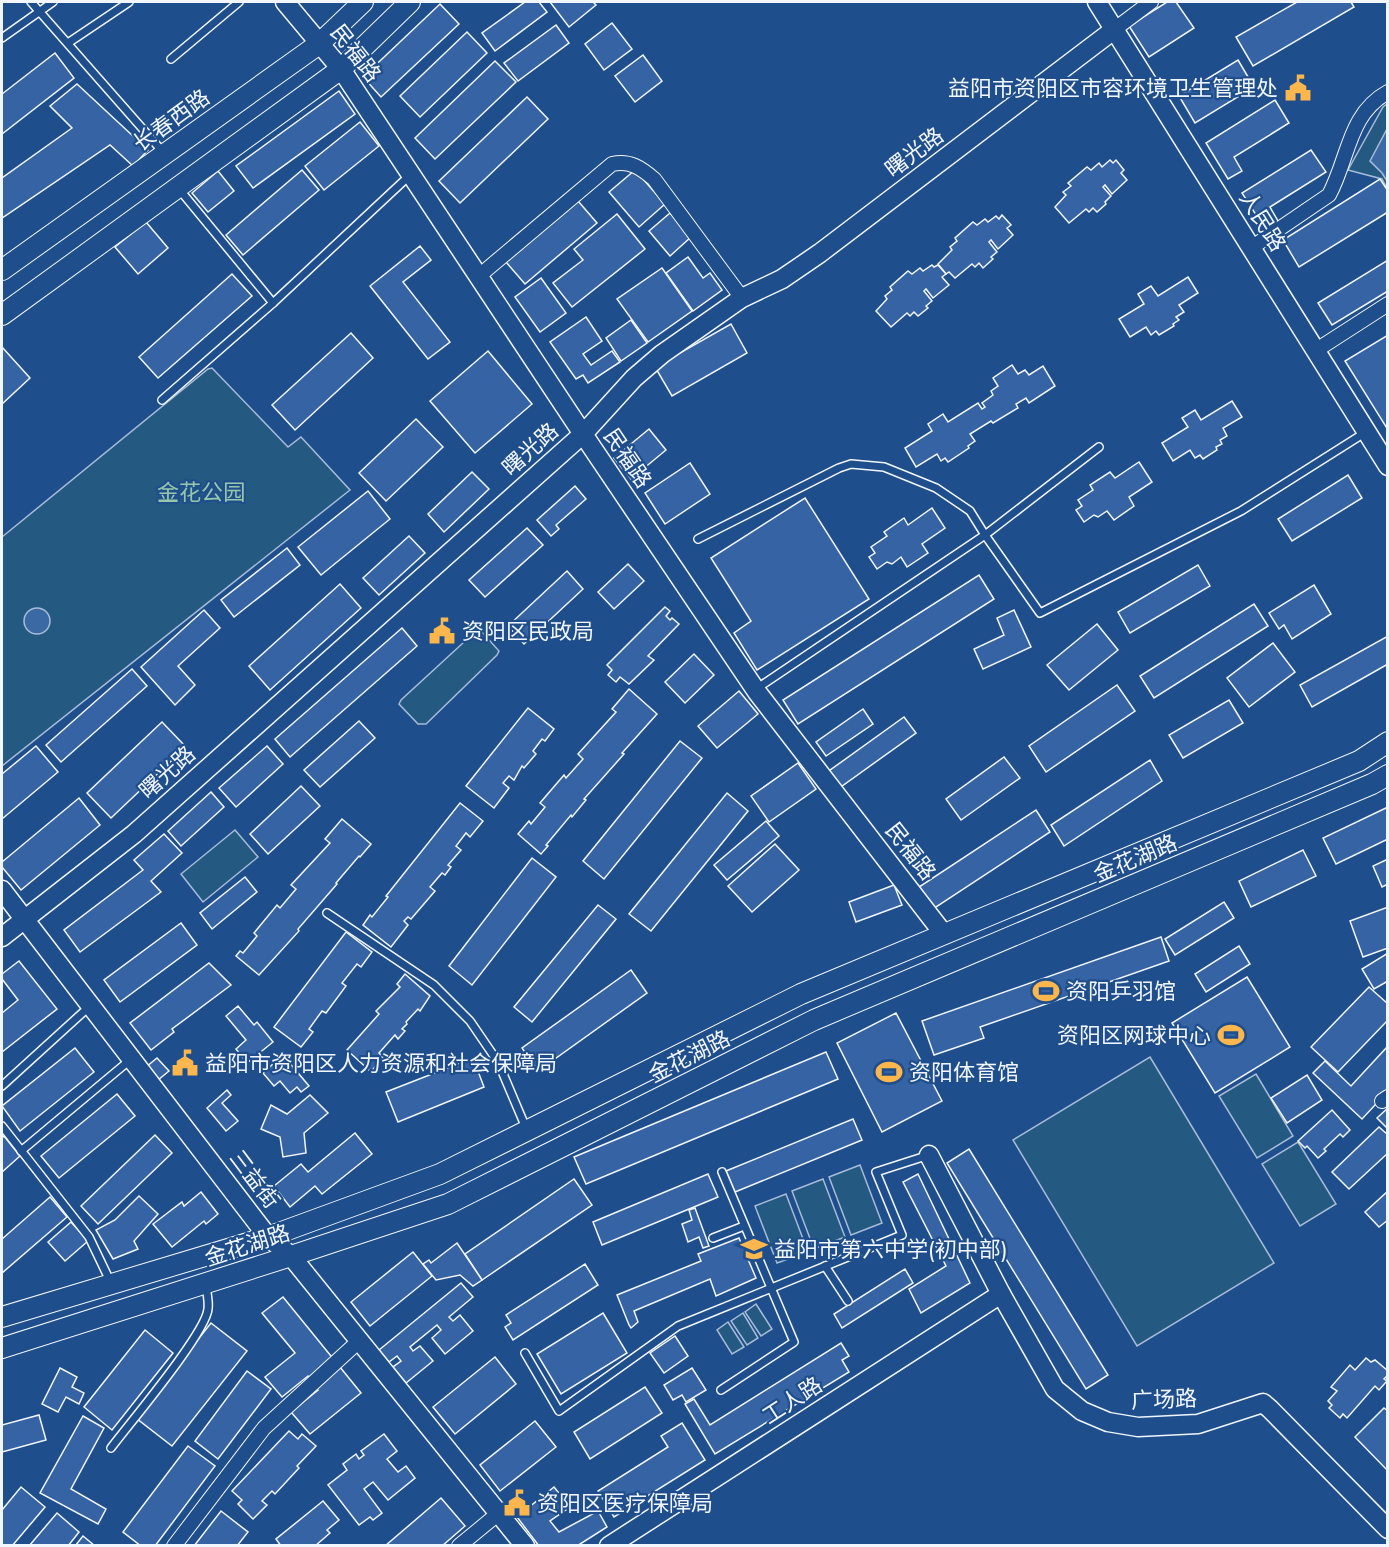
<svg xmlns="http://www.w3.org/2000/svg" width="1389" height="1547" viewBox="0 0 1389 1547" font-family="Jost,'Noto Sans SC',sans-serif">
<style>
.green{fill:#245a82;stroke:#a8bbd7;stroke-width:1.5}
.water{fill:#3b69a3;stroke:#a8bbd7;stroke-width:1.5}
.building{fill:#3563a3;stroke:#f2f6ff;stroke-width:1.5}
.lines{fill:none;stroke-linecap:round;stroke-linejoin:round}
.service-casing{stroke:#f2f6ff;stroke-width:10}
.minor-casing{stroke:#f2f6ff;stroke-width:16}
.tertiary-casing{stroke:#f2f6ff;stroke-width:21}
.secondary-casing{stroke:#f2f6ff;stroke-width:22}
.service{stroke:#1f4e8c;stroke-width:7}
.minor{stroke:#1f4e8c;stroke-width:14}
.tertiary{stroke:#1f4e8c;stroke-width:18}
.secondary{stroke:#1f4e8c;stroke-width:20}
.labels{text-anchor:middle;stroke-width:4.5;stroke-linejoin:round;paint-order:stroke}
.street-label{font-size:22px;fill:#f2f6ff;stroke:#1f4e8c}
.poi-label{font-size:22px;fill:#f2f6ff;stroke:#1f4e8c;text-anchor:start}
.park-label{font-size:22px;fill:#97c8a6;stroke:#1f4e8c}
</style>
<rect width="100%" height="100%" fill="#1f4e8c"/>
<g class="green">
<polygon points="1387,104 1387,188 1382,179 1348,170 1383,107"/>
<polygon points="212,368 288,447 301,437 350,490 2,766 2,537 208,369"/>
<polygon points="476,631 482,632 499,651 497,655 426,724 418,724 399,704 401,700"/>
<polygon points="235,830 258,857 203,902 181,874"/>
<polygon points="1150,1057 1274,1263 1137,1346 1013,1140"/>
<polygon points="1256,1074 1293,1136 1257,1158 1219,1096"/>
<polygon points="1298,1142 1336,1204 1300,1226 1262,1164"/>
<polygon points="860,1165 882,1223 851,1235 829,1177"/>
<polygon points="823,1179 845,1237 814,1249 792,1191"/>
<polygon points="786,1194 808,1252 777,1263 755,1206"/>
<polygon points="756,1304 772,1329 761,1336 745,1312"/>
<polygon points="743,1313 758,1338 747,1345 731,1321"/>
<polygon points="728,1322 744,1347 732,1354 717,1330"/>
</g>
<g class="water">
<polygon points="1387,129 1388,181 1387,181 1382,173 1370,161"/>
<circle cx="37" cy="621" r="13"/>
</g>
<g class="building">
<polygon points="525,2 539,2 547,12 495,51 482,33"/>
<polygon points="550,2 593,2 596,5 569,27"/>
<polygon points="1167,2 1176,2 1194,28 1149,57 1129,26"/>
<polygon points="1297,2 1351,2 1354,7 1253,66 1236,37"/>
<polygon points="440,4 459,24 381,97 363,77"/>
<polygon points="612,23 632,49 604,70 585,44"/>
<polygon points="556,25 569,43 518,81 504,63"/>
<polygon points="467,32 487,53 420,117 400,96"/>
<polygon points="55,53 74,78 2,134 2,94"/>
<polygon points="643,55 662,81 635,102 615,76"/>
<polygon points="1238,60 1254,87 1195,123 1179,96"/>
<polygon points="495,61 516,82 435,159 415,138"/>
<polygon points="77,84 148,150 133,166 110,145 2,218 2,178 72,128 50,106"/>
<polygon points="339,91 355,114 253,188 236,166"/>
<polygon points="527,97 548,119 460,203 439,181"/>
<polygon points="1275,100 1289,123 1234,157 1242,171 1228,179 1206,143"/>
<polygon points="360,122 379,146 324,190 305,166"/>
<polygon points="1311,150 1326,172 1270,207 1278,221 1265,229 1242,193"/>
<polygon points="1110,160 1113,163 1116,160 1124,170 1121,173 1127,180 1112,194 1105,185 1103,187 1111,196 1105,202 1106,204 1097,212 1093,208 1089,212 1086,209 1069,223 1055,207 1066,195 1063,192 1071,186 1068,183 1087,167 1091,170 1099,163 1102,167"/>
<polygon points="302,170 319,190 243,255 226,235"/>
<polygon points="635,170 665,204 639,227 609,192"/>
<polygon points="218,171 234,191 208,212 192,193"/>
<polygon points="1380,179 1388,191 1388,212 1299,267 1283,240"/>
<polygon points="578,201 597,223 525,284 506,262"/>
<polygon points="670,213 691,237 670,256 649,231"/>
<polygon points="617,214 645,249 572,307 553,283 583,260 574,249"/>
<polygon points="1002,215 1011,225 1007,228 1013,235 998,249 991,240 989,242 997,252 991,257 993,259 983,268 979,263 975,267 972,264 955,278 949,272 946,274 938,264 952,250 950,247 957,241 955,238 973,222 977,225 985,219 988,222 996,216 999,219"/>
<polygon points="146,222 168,248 138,274 115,247"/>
<polygon points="420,246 431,260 403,282 450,342 428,359 370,286"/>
<polygon points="688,257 703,278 710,273 722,290 693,311 666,273"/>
<polygon points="1388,260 1388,291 1332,325 1318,303"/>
<polygon points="932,265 934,267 938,265 946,274 942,277 949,285 933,298 926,289 924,291 932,301 926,306 928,308 918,316 914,312 910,316 907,313 891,327 876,311 887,299 885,296 892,290 890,287 908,271 912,274 920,268 923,271"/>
<polygon points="662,268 692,311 648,342 617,299"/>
<polygon points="232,274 252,296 158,378 139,357"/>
<polygon points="1188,277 1198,293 1179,305 1184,312 1176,317 1179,320 1173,324 1174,326 1159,335 1156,331 1151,335 1146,327 1130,337 1119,319 1144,304 1138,294 1151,286 1158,296"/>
<polygon points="541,278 566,313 540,332 515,297"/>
<polygon points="586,317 602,341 583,354 591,365 612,351 620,362 588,383 583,375 576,379 550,342"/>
<polygon points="631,320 647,343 621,361 606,338"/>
<polygon points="731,324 747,353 672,396 655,367"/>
<polygon points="351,333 373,358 295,430 272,405"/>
<polygon points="1388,335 1388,430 1345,361"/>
<polygon points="2,347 30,378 2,404"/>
<polygon points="488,351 532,404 475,453 430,401"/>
<polygon points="1012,365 1018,374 1025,370 1029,375 1043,366 1055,386 1029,403 1026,398 1016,404 1018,408 993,423 991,421 970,434 975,441 968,446 969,448 948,462 945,458 941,461 937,454 916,467 905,448 932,431 928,424 943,414 948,422 978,403 982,409 985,407 982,403 993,395 991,391 998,386 993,378"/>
<polygon points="1232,401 1242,417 1223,428 1227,436 1220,440 1222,444 1216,447 1217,450 1203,459 1200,455 1195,458 1190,450 1173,461 1162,443 1188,427 1182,418 1195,410 1201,420"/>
<polygon points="416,419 443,447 386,501 359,473"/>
<polygon points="649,429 666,450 631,479 614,458"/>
<polygon points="1139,462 1152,482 1129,497 1134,506 1114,520 1107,511 1098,517 1094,515 1084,522 1076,510 1082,506 1078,500 1093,490 1090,485 1110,472 1115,478"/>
<polygon points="690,463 710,494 665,524 645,493"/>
<polygon points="472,472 489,489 444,532 428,514"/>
<polygon points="1348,475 1362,498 1292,541 1278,519"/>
<polygon points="575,486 586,499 556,525 559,529 551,536 537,520"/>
<polygon points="368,491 390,519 321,575 298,547"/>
<polygon points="805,498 869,599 757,670 734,633 751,621 711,558"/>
<polygon points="932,508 945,528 922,544 928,553 907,567 901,557 892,564 887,562 877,569 869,557 875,553 871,547 887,536 884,532 904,518 908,525"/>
<polygon points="527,528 543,545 485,597 469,580"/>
<polygon points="409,536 425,553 379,595 363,578"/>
<polygon points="287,548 300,565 234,617 221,600"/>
<polygon points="628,564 644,581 614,609 598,592"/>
<polygon points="1198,565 1210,586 1130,633 1118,612"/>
<polygon points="567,571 583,589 524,644 508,626"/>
<polygon points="979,575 994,599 798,724 783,700"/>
<polygon points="340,584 361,608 270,690 249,666"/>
<polygon points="1314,585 1331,614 1292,639 1284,625 1279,629 1269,613"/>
<polygon points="1254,604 1268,626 1154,698 1140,676"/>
<polygon points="665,607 670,611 666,616 670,620 672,618 679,624 648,656 654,660 629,684 620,677 616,682 608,675 612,670 607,665"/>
<polygon points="204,610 220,628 178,666 195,685 175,705 141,667"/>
<polygon points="1014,610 1031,647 983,669 974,649 1004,635 997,618"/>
<polygon points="1097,624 1118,650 1069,690 1047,665"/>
<polygon points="402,628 417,646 290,757 275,739"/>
<polygon points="1388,636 1388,664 1312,707 1300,685"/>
<polygon points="1273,643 1295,672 1249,707 1227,678"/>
<polygon points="694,654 714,675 685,703 665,682"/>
<polygon points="132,669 147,686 61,762 46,745"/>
<polygon points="1117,685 1135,711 1046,772 1029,746"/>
<polygon points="629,689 657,714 622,753 624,754 584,799 586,800 572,817 571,815 546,845 548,846 541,854 518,834 529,821 531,824 545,807 540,803 564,775 566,778 583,759 578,754 616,712 612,709"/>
<polygon points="739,691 758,714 717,748 698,726"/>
<polygon points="1229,700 1243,723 1183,758 1169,735"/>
<polygon points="528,708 554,729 545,741 542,739 533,751 536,754 524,768 522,766 514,780 509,776 503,783 509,788 494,808 466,786"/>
<polygon points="863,709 873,724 826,756 816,742"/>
<polygon points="904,717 916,733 838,789 826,773"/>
<polygon points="359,721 375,738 320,787 304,770"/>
<polygon points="162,722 186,747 111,818 87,793"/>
<polygon points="680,741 702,758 604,879 583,861"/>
<polygon points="36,746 58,772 2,819 2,774"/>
<polygon points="267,746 283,764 236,807 219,788"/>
<polygon points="1004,757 1020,778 961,820 946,799"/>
<polygon points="1150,760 1162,781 1064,846 1051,825"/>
<polygon points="798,763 816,789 769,822 751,796"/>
<polygon points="301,786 320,806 268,854 250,834"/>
<polygon points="211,792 224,807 181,846 168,831"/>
<polygon points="727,793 748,811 651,931 629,914"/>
<polygon points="79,798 100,825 21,890 2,867 2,862"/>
<polygon points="460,803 483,821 470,837 466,833 456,846 461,850 448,865 451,867 445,875 442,873 430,887 435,891 411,919 408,917 404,921 408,925 391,947 363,925 370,915 372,917 388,897 386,896"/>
<polygon points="1388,807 1388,839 1336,864 1323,838"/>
<polygon points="1036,810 1050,832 930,911 916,889"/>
<polygon points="342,819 371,844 360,857 359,856 336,883 337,884 298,929 299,931 259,975 236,956 240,951 243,953 257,936 254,933 277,905 280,908 296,889 291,885 330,843 325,839"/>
<polygon points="766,821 779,836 727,880 714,865"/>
<polygon points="164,834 182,853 151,881 161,892 80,952 64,930 143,870 134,860"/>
<polygon points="775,844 799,870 752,912 728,886"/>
<polygon points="1303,850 1316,876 1251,907 1239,881"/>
<polygon points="532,858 556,877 472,985 449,966"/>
<polygon points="1388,859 1388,884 1382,887 1373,866"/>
<polygon points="245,877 257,892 212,929 200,913"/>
<polygon points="894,885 902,905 856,922 849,902"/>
<polygon points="1224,902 1234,918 1175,955 1165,939"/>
<polygon points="598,905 616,919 532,1022 514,1007"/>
<polygon points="1388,907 1388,948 1363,957 1350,921"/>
<polygon points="181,923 197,945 120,1002 104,980"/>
<polygon points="346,932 372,952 361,967 357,964 342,983 346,986 326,1013 322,1011 309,1029 313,1032 301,1047 274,1027"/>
<polygon points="1161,937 1169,961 980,1027 984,1038 934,1055 922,1021"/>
<polygon points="1239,946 1250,964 1206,992 1195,974"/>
<polygon points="1388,953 1388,981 1374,989 1362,969"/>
<polygon points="19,961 57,1009 2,1052 2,1013 18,1000 2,979 2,974"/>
<polygon points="209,963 231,985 172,1029 174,1032 151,1050 130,1023"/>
<polygon points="631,970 647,993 538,1071 522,1048"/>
<polygon points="405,974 430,996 420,1011 418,1009 406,1022 407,1024 402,1029 405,1031 398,1039 395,1035 379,1053 383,1057 371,1072 347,1050 379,1014 376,1011 400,987 397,984"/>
<polygon points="1247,977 1290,1047 1215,1093 1172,1023"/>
<polygon points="1369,987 1388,1004 1388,1020 1338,1072 1311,1047"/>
<polygon points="238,1006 254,1025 257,1022 273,1042 247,1063 236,1049 246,1040 226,1016"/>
<polygon points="896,1013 942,1101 882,1132 837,1043"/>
<polygon points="1388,1046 1388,1091 1362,1119 1313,1073 1325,1061 1351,1086"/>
<polygon points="75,1048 94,1072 20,1131 2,1106"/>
<polygon points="826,1052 838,1079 586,1184 574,1157"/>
<polygon points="283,1055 309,1086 301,1092 297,1087 290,1093 280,1081 274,1086 263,1073"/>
<polygon points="157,1058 169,1071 158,1080 146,1067"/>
<polygon points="473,1058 484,1087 398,1122 386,1092"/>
<polygon points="1307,1075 1322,1100 1287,1123 1271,1098"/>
<polygon points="227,1090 231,1095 222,1103 238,1121 226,1131 207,1108"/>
<polygon points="117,1094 135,1116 59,1178 41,1156"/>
<polygon points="310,1095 328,1113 304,1133 306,1153 283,1157 280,1137 261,1129 271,1105 287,1114"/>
<polygon points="1388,1108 1388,1129 1377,1118"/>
<polygon points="1332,1110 1350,1130 1343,1137 1340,1134 1324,1149 1326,1151 1318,1158 1307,1146 1305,1148 1298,1141"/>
<polygon points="853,1119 862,1140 735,1192 726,1171"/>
<polygon points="1379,1127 1388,1135 1388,1153 1349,1189 1332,1172"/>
<polygon points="355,1133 372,1154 322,1194 315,1186 290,1207 274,1186 301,1164 308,1172"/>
<polygon points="155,1135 172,1153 98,1224 81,1206"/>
<polygon points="4,1136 20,1156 2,1172 2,1138"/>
<polygon points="969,1149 1108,1375 1086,1389 947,1163"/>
<polygon points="708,1174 718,1197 602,1245 593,1222"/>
<polygon points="918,1174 970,1283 921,1313 909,1289 946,1266 903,1182"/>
<polygon points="574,1179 592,1205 482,1280 465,1254"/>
<polygon points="1388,1191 1388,1220 1379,1227 1365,1212"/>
<polygon points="201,1192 218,1214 206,1224 204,1221 172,1247 153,1224 182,1202 184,1206"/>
<polygon points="139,1196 158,1214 134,1241 138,1249 113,1259 96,1230 115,1220"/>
<polygon points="50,1197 67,1217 2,1273 2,1239"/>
<polygon points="695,1208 709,1246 703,1248 699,1237 688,1242 682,1224 692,1220 689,1210"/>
<polygon points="71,1222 88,1241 65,1261 48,1242"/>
<polygon points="739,1238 756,1278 716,1296 710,1279 634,1311 638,1322 631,1328 629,1325 617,1295 701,1261 698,1254"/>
<polygon points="457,1243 482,1280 473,1286 460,1275 436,1280 423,1264 429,1260 431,1263"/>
<polygon points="413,1252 432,1276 370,1326 351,1302"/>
<polygon points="585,1264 598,1285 513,1340 505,1327 511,1323 506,1315"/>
<polygon points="905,1269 913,1283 842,1328 834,1314"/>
<polygon points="461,1283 473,1297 449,1317 453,1321 460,1315 473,1331 445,1354 432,1338 441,1330 437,1325 410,1347 413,1351 420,1346 433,1361 406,1383 393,1367 401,1361 397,1356 389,1362 379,1350"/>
<polygon points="283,1297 361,1393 310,1434 291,1412 318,1390 308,1376 282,1397 265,1377 295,1353 262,1313"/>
<polygon points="603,1313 627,1353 561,1394 537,1354"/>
<polygon points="211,1323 247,1351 172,1446 136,1418"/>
<polygon points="145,1330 173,1353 112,1430 84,1407"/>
<polygon points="675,1336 688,1356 664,1373 650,1353"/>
<polygon points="841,1343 849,1356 842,1360 849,1372 715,1454 685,1404 694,1399 710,1425"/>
<polygon points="495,1357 516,1384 455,1434 433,1407"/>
<polygon points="1366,1358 1371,1362 1375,1360 1388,1371 1388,1375 1384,1379 1387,1381 1379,1390 1375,1386 1347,1418 1343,1414 1340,1418 1329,1408 1332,1405 1328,1401 1337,1391 1331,1387 1350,1365 1355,1370"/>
<polygon points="60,1368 77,1377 72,1387 84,1393 79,1404 66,1397 58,1412 42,1404"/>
<polygon points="692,1368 706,1390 686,1402 682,1395 673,1400 664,1385"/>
<polygon points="247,1371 271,1389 218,1459 195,1441"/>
<polygon points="645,1387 662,1413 590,1459 574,1432"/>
<polygon points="1384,1408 1388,1411 1388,1471 1355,1437"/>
<polygon points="39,1415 46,1440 2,1452 2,1425"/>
<polygon points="83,1416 104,1428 71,1489 106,1509 98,1524 40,1493"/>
<polygon points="535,1421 556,1447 500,1491 480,1465"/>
<polygon points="682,1423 705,1460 614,1517 598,1491 668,1447 661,1436"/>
<polygon points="289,1431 298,1439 302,1434 316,1446 297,1466 299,1468 275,1494 272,1491 262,1501 267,1505 253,1519 238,1504 242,1500 232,1491"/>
<polygon points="384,1434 397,1451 387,1459 398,1472 406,1466 415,1478 388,1500 373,1482 364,1489 382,1513 373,1520 370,1517 359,1525 328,1485 347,1470 343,1464 356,1454 359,1459 364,1455 361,1451"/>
<polygon points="188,1446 215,1466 155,1546 141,1546 123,1532"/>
<polygon points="21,1487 45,1507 12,1546 2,1546 2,1510"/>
<polygon points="554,1487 570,1507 550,1521 559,1532 598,1511 607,1527 577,1546 539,1546 517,1517"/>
<polygon points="441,1498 465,1526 442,1546 385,1546"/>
<polygon points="323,1501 339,1520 327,1530 330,1533 315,1546 281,1546 276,1539"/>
<polygon points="221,1511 248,1532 237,1546 194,1546"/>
<polygon points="57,1513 79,1532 68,1546 29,1546"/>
<polygon points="83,1536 95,1546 75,1546"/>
</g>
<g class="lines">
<g class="service-casing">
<g id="service">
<polyline points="31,2 163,152"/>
<polyline points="2,38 53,2"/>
<polyline points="68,43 129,2"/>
<polyline points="171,59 239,2"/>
<polyline points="179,189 273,303"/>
<polyline points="162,400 273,303 409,176"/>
<polyline points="698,539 839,468 851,464 884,467 936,488 970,511 985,535 1040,613 1241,511 1366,432"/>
<polyline points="756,689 985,535 1099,447"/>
<polyline points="327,913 434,985 470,1021 498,1062 526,1128"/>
<polyline points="2,1086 91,1005"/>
<polyline points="2,1126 89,1237 111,1283"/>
<polyline points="21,1151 130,1060"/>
<polyline points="713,1238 744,1226"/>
<polyline points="825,1266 848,1301"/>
<polyline points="525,1353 559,1411 678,1326 902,1235 876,1172 929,1155"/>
<polyline points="721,1390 794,1342 722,1172"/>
<path d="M111,1448c18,-24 95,-115 97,-139 1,-7 -1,-16 -2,-23"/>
</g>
</g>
<g class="minor-casing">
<g id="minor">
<polyline points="1115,29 1151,2"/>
<path d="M1251,248l78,-53c20,-37 19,-81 59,-103"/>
<path d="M479,276l133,-112c18,-4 29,4 42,15l88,119"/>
<polyline points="1315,351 1388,304"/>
<polyline points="1382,1101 1388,1097"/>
<polyline points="174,1546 264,1428 359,1341"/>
<polyline points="459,1546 499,1513"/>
</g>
</g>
<g class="tertiary-casing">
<g id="tertiary">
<polyline points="285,2 341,69 583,434 757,692 943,933"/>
<polyline points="1097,2 1388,466"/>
<polyline points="2,890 268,1237 291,1256 525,1546"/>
<polyline points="2,937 134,834 583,434 634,378 662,354 742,298 782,279 820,253 1115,29"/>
<polyline points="929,1155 1001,1294 1055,1389 1082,1411 1108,1422 1138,1427 1198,1424 1263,1403 1270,1409 1388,1529"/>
<polyline points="609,1546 1001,1294"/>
</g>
</g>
<g class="secondary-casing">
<g id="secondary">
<polyline points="2,270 319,44 363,2"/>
<polyline points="2,315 341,69 410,2"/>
<polyline points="2,1317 268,1237 440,1174 801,994 1359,761 1388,742"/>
<polyline points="2,1348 291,1256 448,1204 814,1020 1372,784 1388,775"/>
</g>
</g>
<use href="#service" class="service"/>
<use href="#minor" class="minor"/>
<use href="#tertiary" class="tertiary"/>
<use href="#secondary" class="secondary"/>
</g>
<defs>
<g id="civic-bare" transform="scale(2.07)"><path d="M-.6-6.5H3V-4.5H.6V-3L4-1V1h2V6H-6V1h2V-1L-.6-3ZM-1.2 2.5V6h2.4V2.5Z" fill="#ffb74d" stroke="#1f4e8c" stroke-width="2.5" paint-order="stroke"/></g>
<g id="stadium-bare" transform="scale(2.07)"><path d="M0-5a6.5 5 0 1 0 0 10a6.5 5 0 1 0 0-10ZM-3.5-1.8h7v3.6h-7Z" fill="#ffb74d" stroke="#1f4e8c" stroke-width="2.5" paint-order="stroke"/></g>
<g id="school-bare" transform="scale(2.07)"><path d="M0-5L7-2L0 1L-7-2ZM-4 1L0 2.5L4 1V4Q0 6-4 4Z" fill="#ffb74d" stroke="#1f4e8c" stroke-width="2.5" paint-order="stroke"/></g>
</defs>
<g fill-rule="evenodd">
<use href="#civic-bare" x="1298" y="88"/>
<use href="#civic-bare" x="442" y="631"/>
<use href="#stadium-bare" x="1046" y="991"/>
<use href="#stadium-bare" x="1231" y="1035"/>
<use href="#civic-bare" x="185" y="1063"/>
<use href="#stadium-bare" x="889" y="1072"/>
<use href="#school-bare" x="754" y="1249"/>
<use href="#civic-bare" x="517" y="1503"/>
</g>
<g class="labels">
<g class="street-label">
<text transform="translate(356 53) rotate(52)" y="8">民福路</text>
<text transform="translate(171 120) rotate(-36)" y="8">长春西路</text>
<text transform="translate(914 152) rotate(-37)" y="8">曙光路</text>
<text transform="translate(1263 221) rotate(58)" y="8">人民路</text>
<text transform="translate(530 449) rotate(-42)" y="8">曙光路</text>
<text transform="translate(628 458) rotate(56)" y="8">民福路</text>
<text transform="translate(167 772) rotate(-42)" y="8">曙光路</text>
<text transform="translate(911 851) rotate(52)" y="8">民福路</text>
<text transform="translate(1135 858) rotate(-23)" y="8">金花湖路</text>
<text transform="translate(689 1056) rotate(-27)" y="8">金花湖路</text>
<text transform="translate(255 1179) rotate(53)" y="8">三益街</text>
<text transform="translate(247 1245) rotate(-18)" y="8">金花湖路</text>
<text transform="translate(1164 1399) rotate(-2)" y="8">广场路</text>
<text transform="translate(792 1400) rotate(-33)" y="8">工人路</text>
</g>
<g class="poi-label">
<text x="1278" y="96" text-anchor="end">益阳市资阳区市容环境卫生管理处</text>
<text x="462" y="639">资阳区民政局</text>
<text x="1066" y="999">资阳乒羽馆</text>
<text x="1211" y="1043" text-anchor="end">资阳区网球中心</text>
<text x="205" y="1071">益阳市资阳区人力资源和社会保障局</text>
<text x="909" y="1080">资阳体育馆</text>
<text x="774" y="1257">益阳市第六中学(初中部)</text>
<text x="537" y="1511">资阳区医疗保障局</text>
</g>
<g class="park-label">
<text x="201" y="500">金花公园</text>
</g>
</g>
<rect width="1389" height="1547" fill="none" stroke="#f2f6ff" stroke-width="6"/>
</svg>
